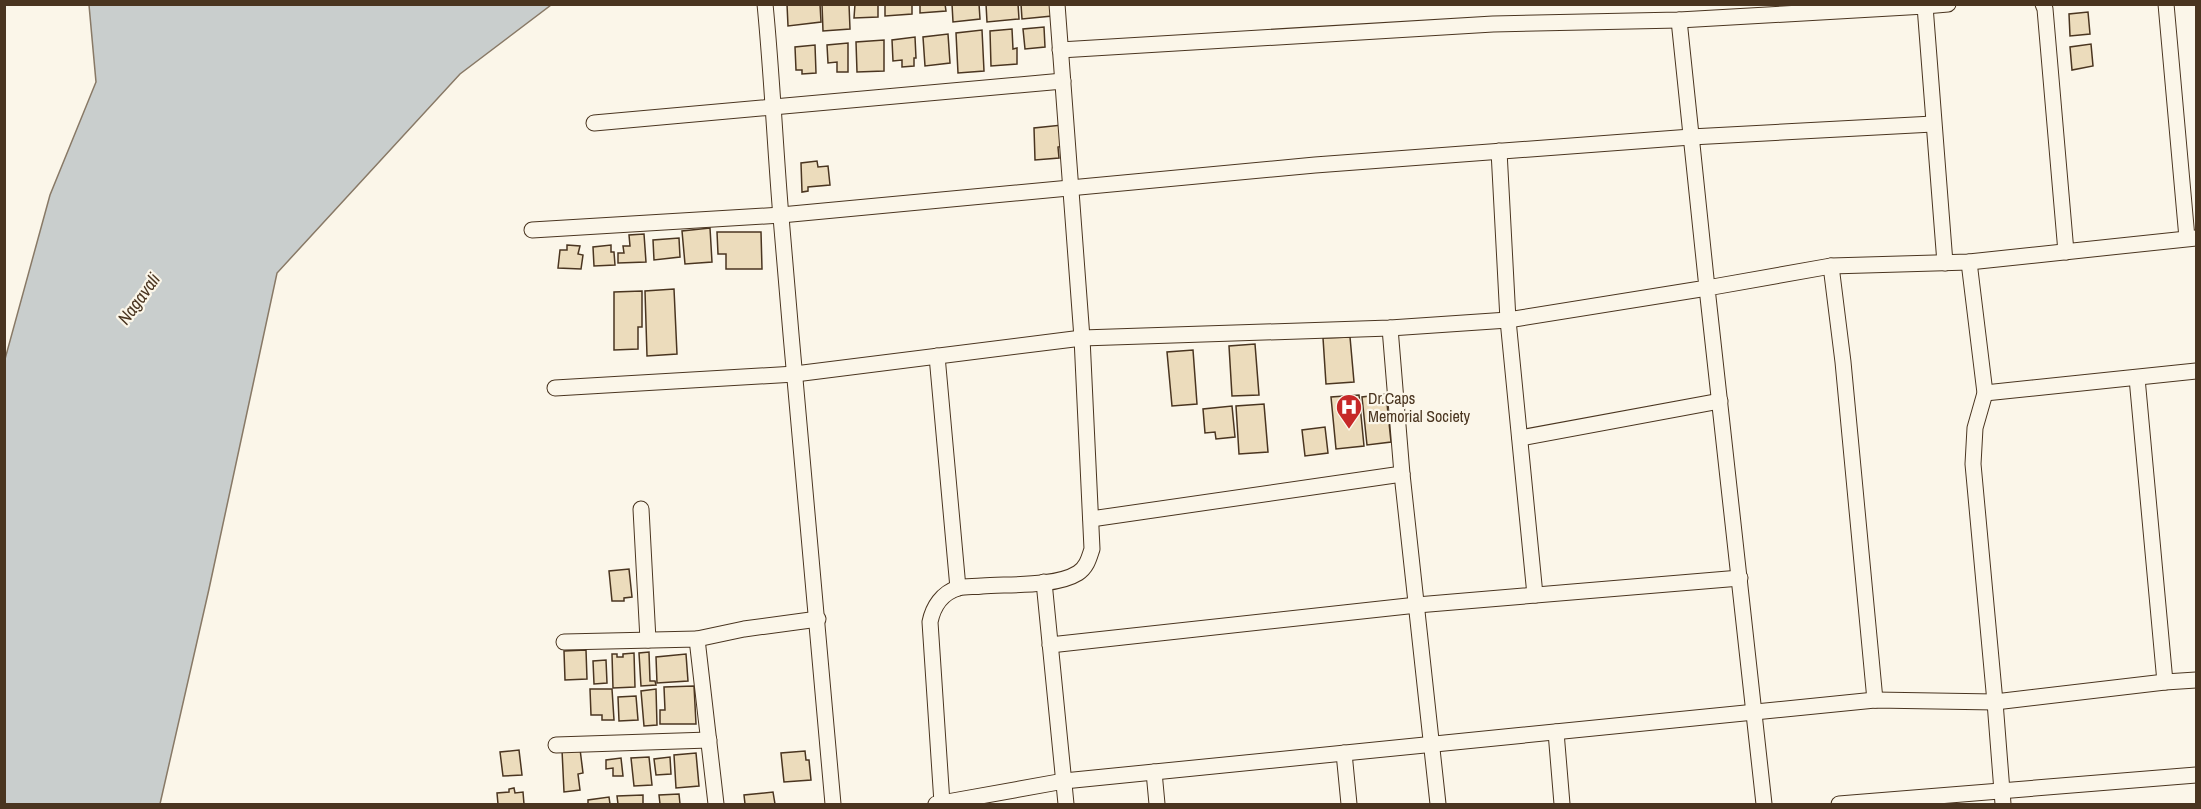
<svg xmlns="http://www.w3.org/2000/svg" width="2201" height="809" viewBox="0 0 2201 809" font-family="'Archivo Narrow',sans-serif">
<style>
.water{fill:#c9cecd;stroke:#887966;stroke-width:1.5}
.building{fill:#ecdcbc;stroke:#4a3520;stroke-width:1.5}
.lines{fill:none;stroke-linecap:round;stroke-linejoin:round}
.street-casing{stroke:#4a3520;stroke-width:17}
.street{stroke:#fbf6e9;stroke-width:15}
.labels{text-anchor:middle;stroke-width:4.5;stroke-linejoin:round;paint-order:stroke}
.poi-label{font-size:16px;fill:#4a3520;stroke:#fbf6e9;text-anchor:start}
.water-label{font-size:18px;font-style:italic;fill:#4a3520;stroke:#fbf6e9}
</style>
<rect width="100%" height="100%" fill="#fbf6e9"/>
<polygon class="water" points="89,5 551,5 460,74 277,273 209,589 160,804 5,804 5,359 50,195 96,82"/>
<g class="building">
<polygon points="787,4 820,4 821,22 788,26"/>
<polygon points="822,4 849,4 850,29 823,31"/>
<polygon points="855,4 878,4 878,17 854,18"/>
<polygon points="885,4 912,4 912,14 885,16"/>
<polygon points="920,4 945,4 946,11 920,13"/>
<polygon points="952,4 979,4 980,19 953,22"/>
<polygon points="986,4 1018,4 1019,19 987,22"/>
<polygon points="1021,4 1051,4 1052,16 1022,19"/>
<polygon points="2088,12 2090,34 2070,36 2069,14"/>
<polygon points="1044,27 1045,47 1025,49 1023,29"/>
<polygon points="1012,29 1013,49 1017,48 1017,64 991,66 990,31"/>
<polygon points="982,30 984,71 958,73 956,33"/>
<polygon points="948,34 950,63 925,66 923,37"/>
<polygon points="915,37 916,58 914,58 914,66 902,67 902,60 893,61 892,40"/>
<polygon points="884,40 884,71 857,72 856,42"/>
<polygon points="848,43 848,72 837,72 837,62 828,63 827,45"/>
<polygon points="2091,44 2093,66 2072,70 2070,47"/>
<polygon points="815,45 816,73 802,74 802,70 796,70 795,47"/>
<polygon points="1062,125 1063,146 1058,147 1059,158 1035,160 1034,128"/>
<polygon points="817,161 818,167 828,166 830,185 808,187 808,191 802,192 801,163"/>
<polygon points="710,228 712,262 685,264 682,231"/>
<polygon points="717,232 761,232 762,269 726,269 726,254 718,254"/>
<polygon points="644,234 646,262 618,263 618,253 624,253 623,246 630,246 629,235"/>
<polygon points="679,238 680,257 654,260 653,240"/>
<polygon points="567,245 580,246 578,254 583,255 581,269 558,268 560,250 567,250"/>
<polygon points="611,245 611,252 614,252 615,265 594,266 593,247"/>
<polygon points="674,289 677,354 647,356 645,291"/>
<polygon points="642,291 642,327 638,327 638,349 614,350 614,292"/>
<polygon points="1350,337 1354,382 1326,384 1323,338"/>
<polygon points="1255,344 1259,395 1232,396 1229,346"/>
<polygon points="1193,350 1197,404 1172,406 1167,352"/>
<polygon points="1386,394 1391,442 1367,445 1362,397"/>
<polygon points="1359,395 1364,446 1336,449 1331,397"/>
<polygon points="1264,404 1268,452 1239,454 1236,406"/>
<polygon points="1232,406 1235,437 1216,439 1215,432 1205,433 1203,409"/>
<polygon points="1325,427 1328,453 1305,456 1302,430"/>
<polygon points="629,569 632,597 624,598 624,601 612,601 609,571"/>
<polygon points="586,650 587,679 565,680 564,651"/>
<polygon points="649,652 650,681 655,681 656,685 641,686 639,653"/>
<polygon points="634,653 635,687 613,688 612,654 617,654 617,657 623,657 623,654"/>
<polygon points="686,654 688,681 657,683 656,657"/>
<polygon points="606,660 607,683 594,684 593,661"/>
<polygon points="694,686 696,724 660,724 660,710 665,710 664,687"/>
<polygon points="590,689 612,689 614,720 602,720 602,715 591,715"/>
<polygon points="656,689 657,725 644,726 641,691"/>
<polygon points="636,696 638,720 619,721 618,697"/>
<polygon points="580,749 583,773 578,774 580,790 564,792 562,750"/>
<polygon points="519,750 522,775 503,776 500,752"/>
<polygon points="805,751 806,760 809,760 811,780 784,782 781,753"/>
<polygon points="696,753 699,786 676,788 674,755"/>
<polygon points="649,757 652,785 634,786 631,758"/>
<polygon points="670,757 671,774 656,775 654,759"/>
<polygon points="621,758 623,776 613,776 613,768 606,769 606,760"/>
<polygon points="514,788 515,793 523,792 524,804 498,804 497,793 509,792 509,789"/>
<polygon points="773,792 775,804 745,804 744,795"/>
<polygon points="679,794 680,804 660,804 659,795"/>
<polygon points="643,795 643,804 618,804 617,796"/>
<polygon points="609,797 610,804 588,804 588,800"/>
</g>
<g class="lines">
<g class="street-casing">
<g id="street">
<path d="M765,4c7,71 10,142 16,213 16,196 36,392 52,587"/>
<polyline points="2043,4 2045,9 2066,252"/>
<polyline points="2166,4 2187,238"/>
<polyline points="1925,6 1948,4"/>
<polyline points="1060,50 1493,24 1679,20 1925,6 1945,263"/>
<polyline points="594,123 1063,81"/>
<polyline points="1499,151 1508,320 1535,595"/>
<polyline points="532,230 781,215 1315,165 1691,137 1933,124"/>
<polyline points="1969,262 1985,393 1975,428 1973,464 1995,702 2003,804"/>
<polyline points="1831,266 1843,362 1875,700"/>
<polyline points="1390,328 1402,474 1438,804"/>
<polyline points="937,356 958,588"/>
<polyline points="2137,378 2165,682"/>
<polyline points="555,388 795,374 1082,338 1390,328 1508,320 1707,288 1679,20"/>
<polyline points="1985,393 2196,371"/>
<polyline points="1520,438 1720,401"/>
<polyline points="641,509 648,640"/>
<polyline points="1091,519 1402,474"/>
<polyline points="1044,582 1066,804"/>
<polyline points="697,639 744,629 818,619"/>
<polyline points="564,642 697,639 716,804"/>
<polyline points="1050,645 1417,605 1740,578"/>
<polyline points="1556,732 1562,804"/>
<polyline points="556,745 709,740"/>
<polyline points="1344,753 1349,804"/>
<polyline points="1154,772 1157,804"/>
<path d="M942,803l-12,-181c3,-15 12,-29 28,-34 7,-2 16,-1 24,-2 26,-2 74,1 96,-13 9,-6 11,-15 14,-24l-10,-211 -25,-334"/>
<polyline points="936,804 1064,781 1875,700 1995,702 2165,682 2196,680"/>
<polyline points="1764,804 1707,288 1831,266 1969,262 2196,238"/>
<polyline points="1839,804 2196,775"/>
</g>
</g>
<use href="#street" class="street"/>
</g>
<defs>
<g id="hospital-pin" transform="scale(1.35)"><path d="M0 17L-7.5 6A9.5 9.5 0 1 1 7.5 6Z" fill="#c62828" stroke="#fbf6e9"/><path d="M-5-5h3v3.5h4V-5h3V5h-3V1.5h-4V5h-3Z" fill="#fff"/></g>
</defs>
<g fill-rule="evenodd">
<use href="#hospital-pin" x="1349" y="407"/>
</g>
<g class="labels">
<g class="poi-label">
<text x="1368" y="404">Dr.Caps<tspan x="1368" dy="18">Memorial Society</tspan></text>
</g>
<g class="water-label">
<text transform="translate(139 299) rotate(-54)" y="6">Nagavali</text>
</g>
</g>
<rect width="2201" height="809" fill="none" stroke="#4a3520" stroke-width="12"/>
</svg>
